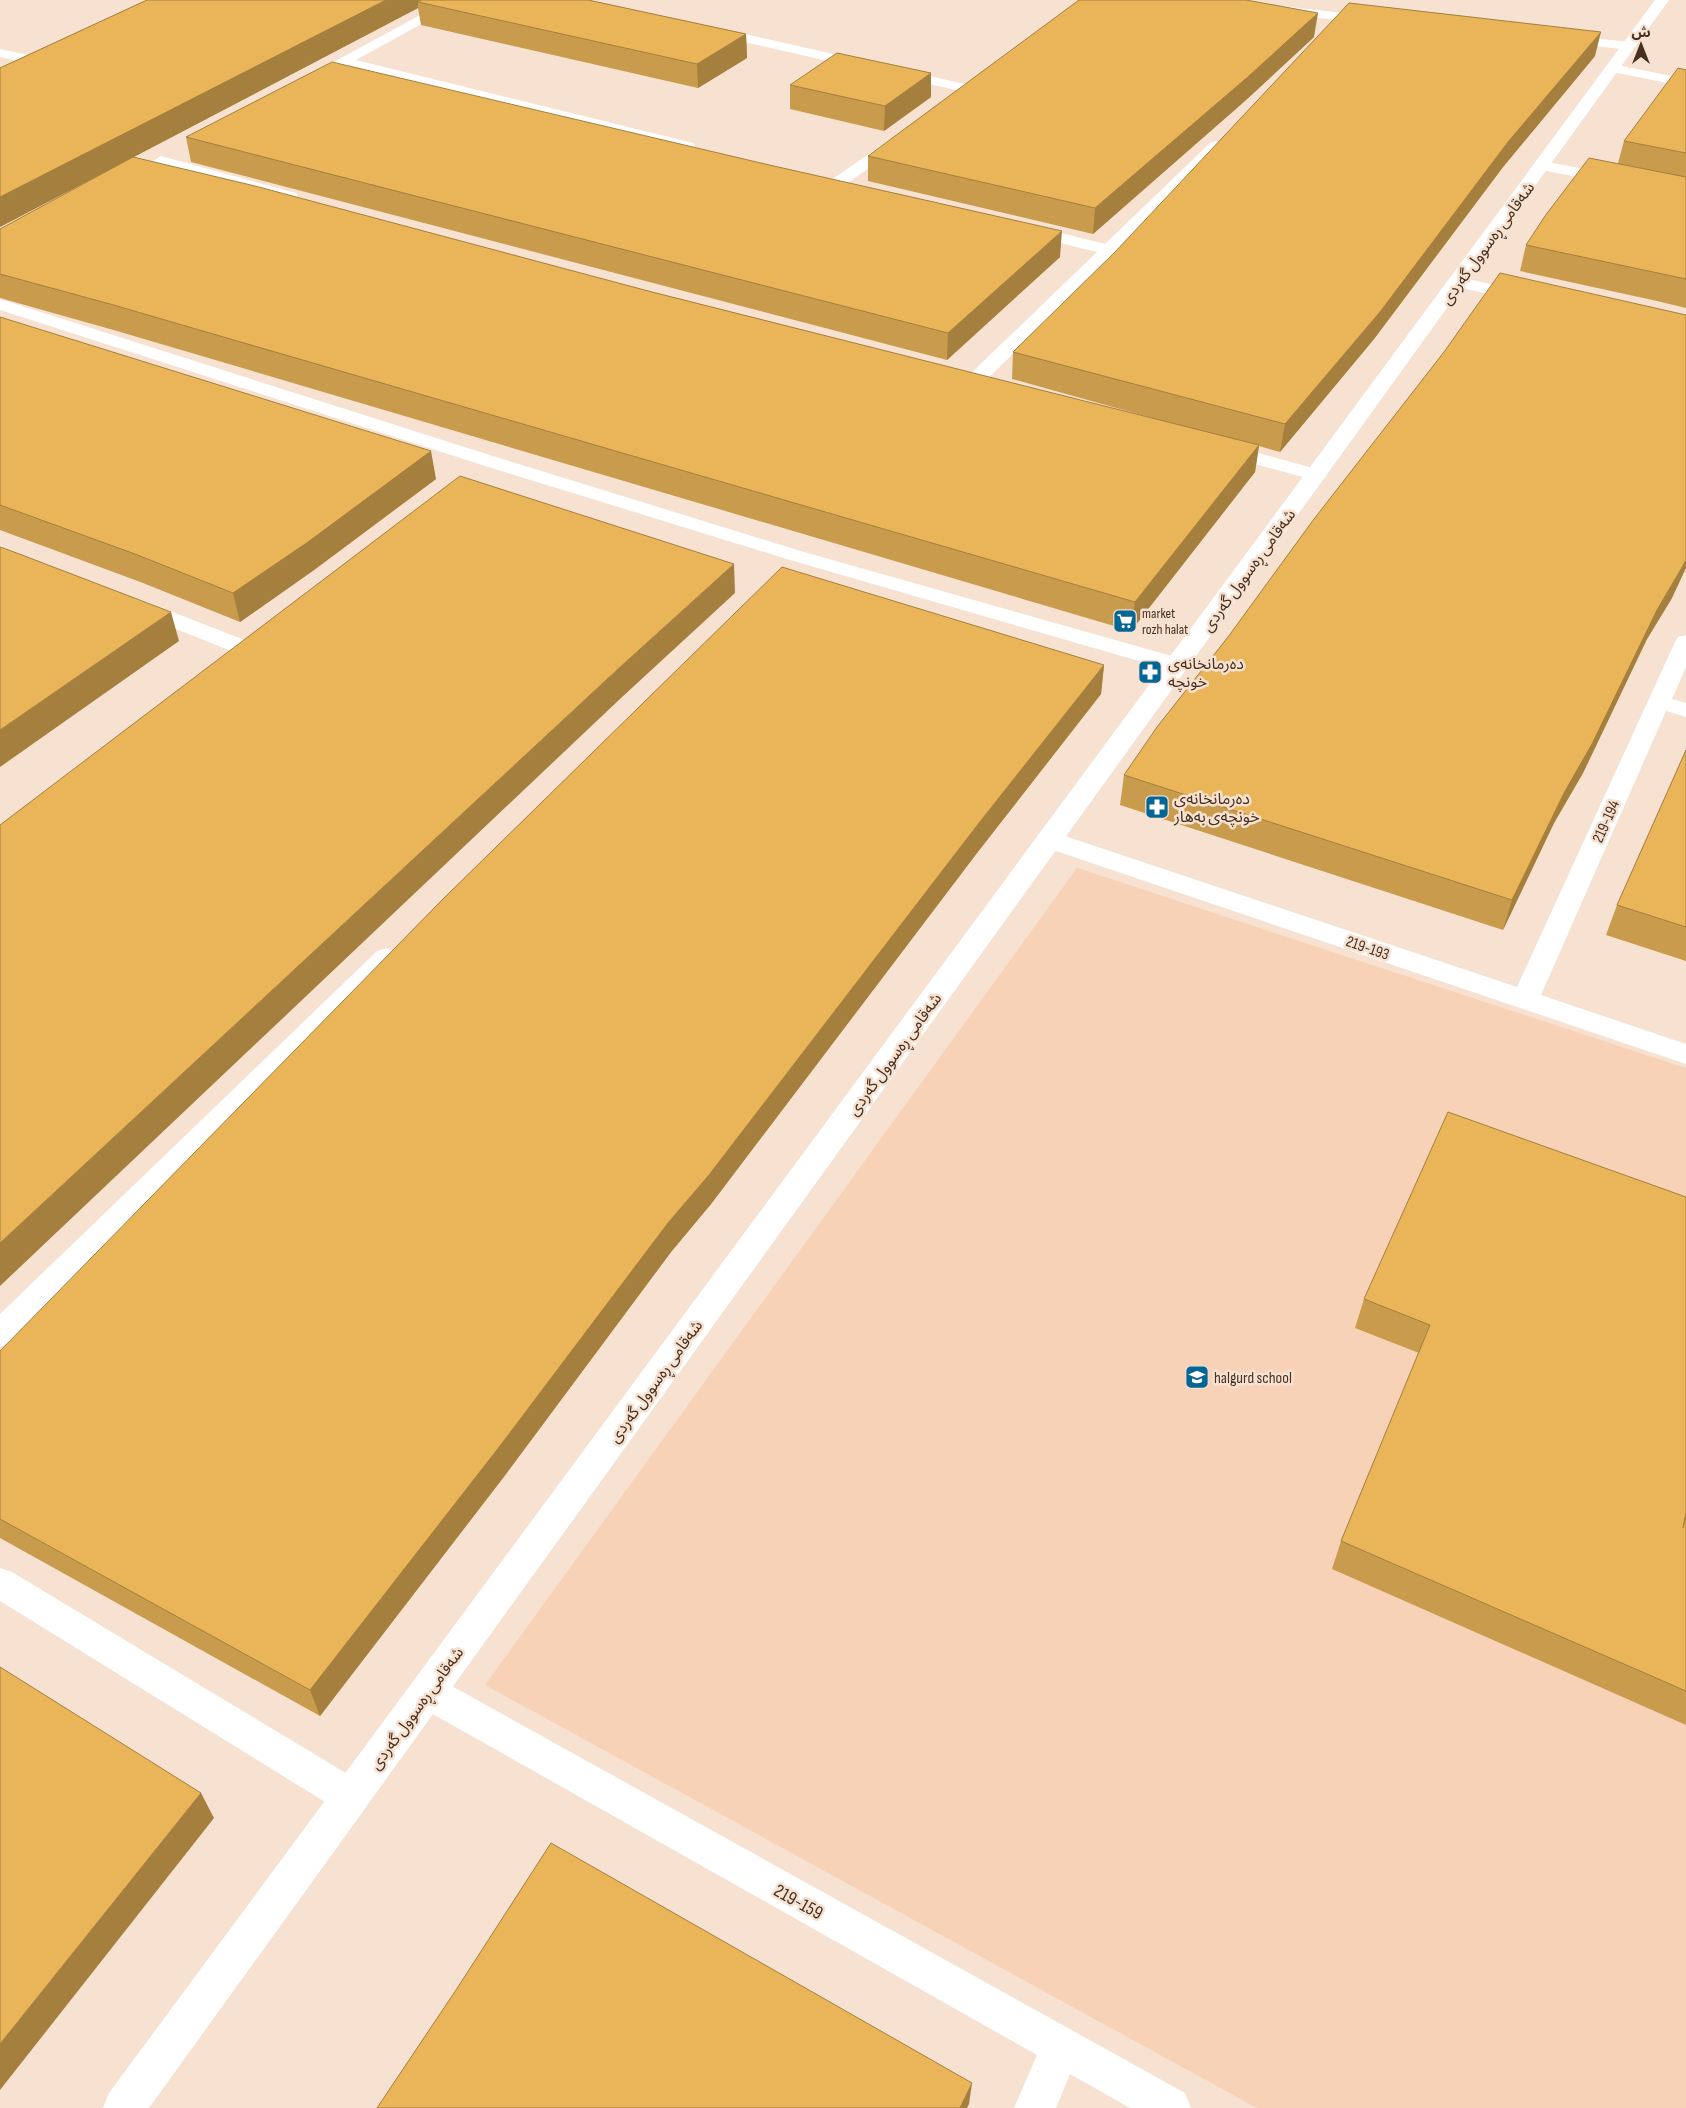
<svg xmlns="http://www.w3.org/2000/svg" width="1686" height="2108" viewBox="0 0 1686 2108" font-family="'Sofia Sans Condensed','Noto Sans Arabic',sans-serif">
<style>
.built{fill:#f7d2b7}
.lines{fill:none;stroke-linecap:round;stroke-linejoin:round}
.minor{fill:#fff;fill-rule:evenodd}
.tertiary{fill:#fff;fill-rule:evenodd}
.wall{fill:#c99c4d}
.shaded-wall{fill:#a47f3e}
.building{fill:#eab559;stroke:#a47f3e}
.labels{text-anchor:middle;stroke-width:5;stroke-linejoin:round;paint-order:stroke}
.far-poi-label{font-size:14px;fill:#463120;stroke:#f7e1d0;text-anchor:start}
.street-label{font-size:16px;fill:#463120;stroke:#f7e1d0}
.poi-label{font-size:16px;fill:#463120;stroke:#f7e1d0;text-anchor:start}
.near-street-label{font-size:19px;fill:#463120;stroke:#f7e1d0}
</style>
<rect width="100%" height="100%" fill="#f7e1d0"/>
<polygon class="built" points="1077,868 1686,1068 1686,2108 1257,2108 485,1685"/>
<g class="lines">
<g class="minor">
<polygon points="448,0 465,0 356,60 693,143 695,146 687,151 345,66 335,69 328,65"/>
<polygon points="1281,6 1372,16 1379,20 1372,24 1276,13 1274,10 1276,7"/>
<polygon points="710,26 969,85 976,89 969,93 705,33 703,30"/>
<polygon points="1562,35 1630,42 1637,46 1630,50 1557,42 1555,39"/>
<polygon points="0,49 43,58 45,61 38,65 0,57"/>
<polygon points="1613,64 1686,79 1686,87 1608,71 1606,68 1608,65"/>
<polygon points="898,136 906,141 904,144 843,186 831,186 829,183 831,180 892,138"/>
<polygon points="1216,141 1222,143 1224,146 1222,149 980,386 966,386 964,382 966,378 1097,252 1019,233 1017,229 1019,225 1025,224 1105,244 1210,143"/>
<polygon points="161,156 296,193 298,196 290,201 155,164 153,161"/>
<polygon points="1543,161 1686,189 1686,199 1537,169 1535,166 1537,163"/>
<polygon points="1458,277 1532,293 1535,297 1532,301 1526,302 1452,286 1449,282 1452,278"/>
<polygon points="0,299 496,457 804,552 1186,660 1189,665 1186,670 1178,672 1170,670 790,560 482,465 0,310"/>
<polygon points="1222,443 1324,471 1327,475 1324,479 1317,481 1215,453 1212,449 1215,445"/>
<polygon points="139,599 257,645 260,650 257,655 249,657 241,655 131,611 128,606 131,601"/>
<polygon points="1686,635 1686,667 1672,699 1686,703 1686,717 1666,711 1541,995 1686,1044 1686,1064 1041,846 1038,840 1041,834 1050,832 1059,834 1517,987 1675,642 1678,637"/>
<polygon points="386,948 395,951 399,957 395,963 11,1343 0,1347 0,1314 377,951"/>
<polygon points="0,1568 12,1572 364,1784 370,1797 364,1810 351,1815 338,1810 0,1601"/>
<polygon points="428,1675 441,1680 1185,2093 1191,2108 1130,2108 1070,2074 1056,2108 1014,2108 1037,2055 415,1704 410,1692 415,1680"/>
</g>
<polygon class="tertiary" points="1655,0 1669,0 149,2108 103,2108 109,2093"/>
</g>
<g class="wall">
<polygon points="147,0 588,0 746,34 747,58 698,88 421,25 418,8 0,227 0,68"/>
<polygon points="1314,37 1246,100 1093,234 868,181 868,156"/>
<polygon points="1595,56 1503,167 1374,339 1280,452 1259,446 1255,472 1131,631 117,331 0,298 0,229 652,292 1163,421 1012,379 1013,352"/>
<polygon points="1686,70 1686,308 1657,301 1520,271 1526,245 1618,163 1624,141"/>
<polygon points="790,85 931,97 884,131 790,109"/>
<polygon points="186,137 1060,257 947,360 191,162"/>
<polygon points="0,317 436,479 314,570 240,622 143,583 0,530"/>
<polygon points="1672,598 1647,639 1583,773 1554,823 1503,930 1120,805 1124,775 1228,637"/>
<polygon points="1104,665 1101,694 977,853 711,1204 671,1252 506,1474 320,1716 0,1538 0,1351"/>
<polygon points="1686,750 1686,961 1606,935 1617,905"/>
<polygon points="1686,1197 1686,1725 1332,1569 1341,1541 1419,1353 1355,1328 1364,1299"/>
</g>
<g class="shaded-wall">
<polygon points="386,0 434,0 418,2 418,8 0,227 0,197"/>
<polygon points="1318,13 1314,37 1246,100 1093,234 1095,208"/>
<polygon points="1601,32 1595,56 1503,167 1374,339 1280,452 1285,424 1508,142"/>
<polygon points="746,34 747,58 698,88 697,64"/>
<polygon points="931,73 931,97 884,131 885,106"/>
<polygon points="1062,231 1060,257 947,360 948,333"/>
<polygon points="1259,445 1255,472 1131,631 1135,602"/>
<polygon points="431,451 436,479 314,570 240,622 233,593"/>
<polygon points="1686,560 1686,568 1672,598 1647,639 1583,773 1554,823 1503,930 1512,900 1564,793 1657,610"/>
<polygon points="734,564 735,593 621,698 0,1286 0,1243 618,669"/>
<polygon points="171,612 179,641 0,767 0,730"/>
<polygon points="1104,665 1101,694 977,853 711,1204 671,1252 506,1474 320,1716 310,1690 668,1223 979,823"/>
<polygon points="201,1793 214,1818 0,2090 0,2044"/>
<polygon points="972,2083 969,2104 967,2108 960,2108"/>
</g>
<g class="building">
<polygon points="147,0 386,0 0,197 0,68"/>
<polygon points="421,0 588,0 746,34 697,64 418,2"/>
<polygon points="1079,0 1246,0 1318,13 1249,76 1095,208 868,156"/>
<polygon points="1349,3 1601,32 1508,142 1380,312 1285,424 1013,352 1115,252"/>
<polygon points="837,53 931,73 885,106 790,85"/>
<polygon points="332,62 765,164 1062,231 948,333 186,137"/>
<polygon points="1678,68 1686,70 1686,153 1624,141"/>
<polygon points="133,157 255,186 652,292 1259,445 1135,602 110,304 0,274 0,229"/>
<polygon points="1589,158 1686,177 1686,279 1526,245 1545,216"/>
<polygon points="1500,273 1686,315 1686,560 1681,569 1657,610 1592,744 1564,793 1512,900 1124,775 1157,727 1228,637 1314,519 1444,352"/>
<polygon points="0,317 431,451 308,542 233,593 135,554 0,505"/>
<polygon points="460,476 734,564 618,669 0,1243 0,825"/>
<polygon points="0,547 14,552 171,612 0,730"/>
<polygon points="782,567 1104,665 979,823 709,1175 668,1223 500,1446 310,1690 0,1519 0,1351 443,899"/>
<polygon points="1686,750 1686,927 1617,905"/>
<polygon points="1448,1112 1686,1197 1686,1512 1683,1528 1686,1516 1686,1691 1341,1541 1430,1325 1364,1299"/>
<polygon points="0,1667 201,1793 0,2044"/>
<polygon points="551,1843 972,2083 960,2108 377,2108 456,1990"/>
</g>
<defs>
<g id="supermarket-square" transform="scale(1.25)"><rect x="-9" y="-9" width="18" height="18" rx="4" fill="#046695" stroke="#f7e1d0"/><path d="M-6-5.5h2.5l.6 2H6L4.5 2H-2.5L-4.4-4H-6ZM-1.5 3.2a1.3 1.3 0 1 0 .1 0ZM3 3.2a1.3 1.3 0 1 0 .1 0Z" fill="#fff"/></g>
<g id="pharmacy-square" transform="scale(1.25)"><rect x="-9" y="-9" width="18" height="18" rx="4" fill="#046695" stroke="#f7e1d0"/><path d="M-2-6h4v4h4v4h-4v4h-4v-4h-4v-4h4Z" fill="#fff"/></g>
<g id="school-square" transform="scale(1.25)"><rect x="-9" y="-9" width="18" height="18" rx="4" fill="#046695" stroke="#f7e1d0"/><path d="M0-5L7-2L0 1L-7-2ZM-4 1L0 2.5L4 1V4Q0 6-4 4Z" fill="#fff"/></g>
</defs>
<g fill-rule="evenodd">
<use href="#supermarket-square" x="1125" y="621"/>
<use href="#pharmacy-square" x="1150" y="672"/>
<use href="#pharmacy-square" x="1157" y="807"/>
<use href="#school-square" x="1197" y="1377"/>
</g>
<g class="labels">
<g class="far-poi-label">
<text x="1142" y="618">market<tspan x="1142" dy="16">rozh halat</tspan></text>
</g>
<g class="street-label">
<text transform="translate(1487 243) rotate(-54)" y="6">شەقامی ڕەسوول گەردی</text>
<text transform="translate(1248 570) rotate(-54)" y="6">شەقامی ڕەسوول گەردی</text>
<text transform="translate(1605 821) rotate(-66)" y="6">219-194</text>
<text transform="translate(1368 947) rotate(19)" y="6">219-193</text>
<text transform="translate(894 1054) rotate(-54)" y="6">شەقامی ڕەسوول گەردی</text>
<text transform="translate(655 1381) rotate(-54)" y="6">شەقامی ڕەسوول گەردی</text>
<text transform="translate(416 1708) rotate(-54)" y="6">شەقامی ڕەسوول گەردی</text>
</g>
<g class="poi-label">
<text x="1168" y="669">دەرمانخانەی<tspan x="1168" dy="18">خونچە</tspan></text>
<text x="1174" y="804">دەرمانخانەی<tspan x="1174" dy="18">خونچەی بەهار</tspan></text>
<text x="1214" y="1383">halgurd school</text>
</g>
<g class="near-street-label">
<text transform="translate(799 1901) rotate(29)" y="7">219-159</text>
</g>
</g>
<g transform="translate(1641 45)" stroke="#f7e1d0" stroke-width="4" paint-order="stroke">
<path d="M0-4L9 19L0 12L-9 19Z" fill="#463120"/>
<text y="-8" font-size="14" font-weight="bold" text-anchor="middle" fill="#463120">ش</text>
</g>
</svg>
